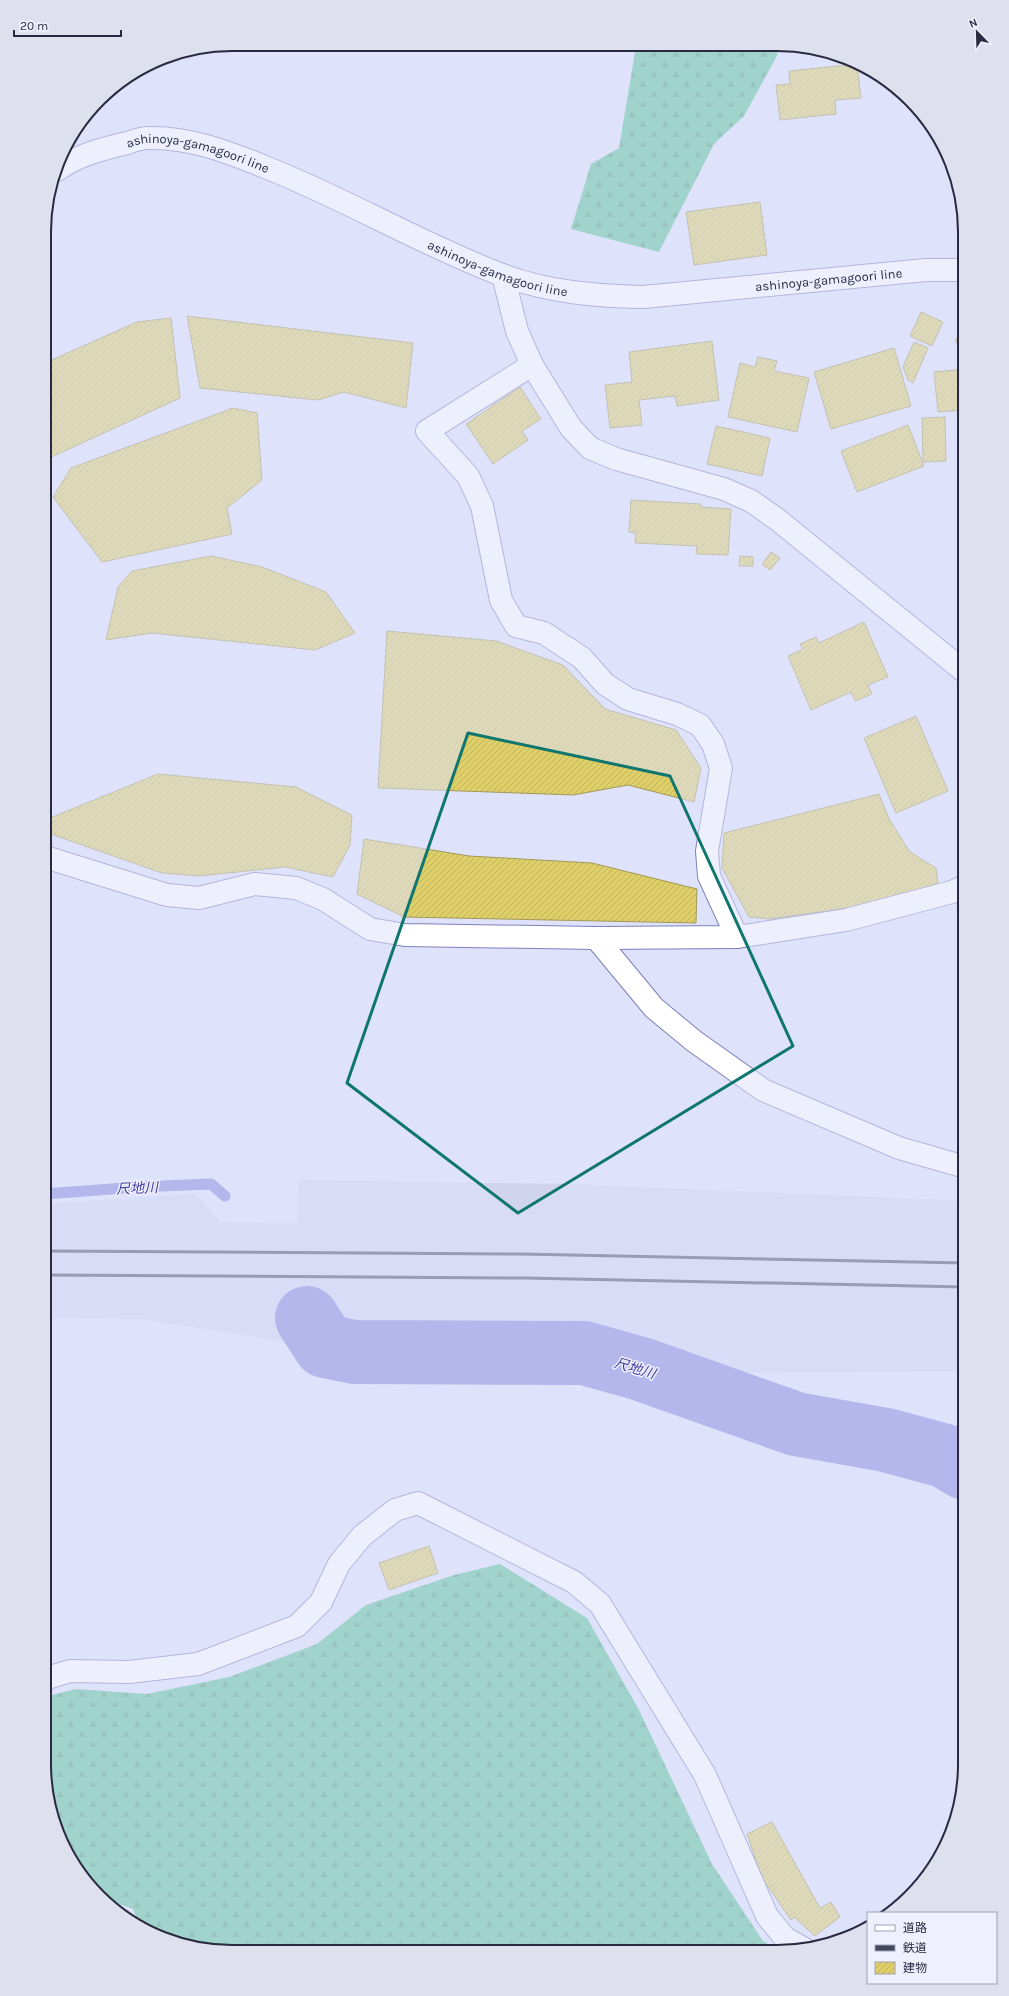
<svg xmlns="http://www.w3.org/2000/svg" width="1009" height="1996" viewBox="0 0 1009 1996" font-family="Karla,'Noto Sans JP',sans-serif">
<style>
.built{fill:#d1d4ef}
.forest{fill:url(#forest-firs)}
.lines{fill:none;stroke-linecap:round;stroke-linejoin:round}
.stream{stroke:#8083d7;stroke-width:11}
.river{stroke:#8083d7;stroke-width:64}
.building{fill:url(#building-hatch);stroke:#a29959}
.minor-casing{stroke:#7d80b9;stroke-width:24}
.secondary-casing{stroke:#7d80b9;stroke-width:24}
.minor{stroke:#fff;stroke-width:22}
.secondary{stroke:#fff;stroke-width:22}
.rail{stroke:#45475e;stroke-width:3}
.marked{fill:none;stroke:#0f766e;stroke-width:3;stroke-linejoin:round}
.labels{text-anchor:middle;stroke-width:3;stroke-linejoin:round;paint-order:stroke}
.street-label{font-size:13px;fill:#292a41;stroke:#eff0fd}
.water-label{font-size:14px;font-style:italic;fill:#423b9e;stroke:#eff0fd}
.rim{fill:none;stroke:#292a41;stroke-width:2}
</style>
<defs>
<pattern id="forest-firs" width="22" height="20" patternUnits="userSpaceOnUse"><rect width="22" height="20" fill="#56c290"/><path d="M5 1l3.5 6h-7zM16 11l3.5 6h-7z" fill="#479e77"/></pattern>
<pattern id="building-hatch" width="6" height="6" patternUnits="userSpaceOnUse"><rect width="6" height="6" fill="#decf69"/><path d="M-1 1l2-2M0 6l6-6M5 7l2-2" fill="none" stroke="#beb25c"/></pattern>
</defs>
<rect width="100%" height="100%" fill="#dfe2fb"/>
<polygon class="built" points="298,1180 567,1184 965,1201 965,1371 690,1373 616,1342 337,1337 332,1333 324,1321 283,1321 286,1342 141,1319 44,1318 45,1204 195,1194 221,1222 297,1223"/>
<g class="forest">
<polygon points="636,46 779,47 777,56 744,116 714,144 659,252 571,229 591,164 619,148"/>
<polygon points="500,1564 587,1618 639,1710 712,1864 763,1941 780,1951 208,1950 160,1938 139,1924 133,1909 102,1898 76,1868 54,1824 44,1764 44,1697 76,1689 147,1694 229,1677 317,1644 366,1605 454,1575"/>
</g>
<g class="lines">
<polyline class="stream" points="45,1194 138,1187 211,1184 225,1196"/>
<polyline class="river" points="307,1318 325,1346 354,1352 584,1353 641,1369 796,1424 886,1440 945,1456 965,1468"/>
</g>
<g class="building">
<polygon points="857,64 861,98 835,100 836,114 780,120 776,85 790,84 789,71"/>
<polygon points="760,202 767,255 694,265 686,212"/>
<polygon points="921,312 943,322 932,346 910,336"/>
<polygon points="187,316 413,343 406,408 344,392 318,400 200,388"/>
<polygon points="171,318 180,398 45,460 45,363 137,322"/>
<polygon points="965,320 965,344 955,342"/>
<polygon points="712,341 719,400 677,406 675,396 639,400 642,425 610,428 605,385 632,382 629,352"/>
<polygon points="914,342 928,348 913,383 908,380 903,367"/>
<polygon points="894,348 911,406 831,429 814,372"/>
<polygon points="758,357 777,361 774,371 809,378 797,432 728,417 740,363 755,367"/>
<polygon points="965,369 965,410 938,412 934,372"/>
<polygon points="520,387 541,419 522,431 528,440 493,464 466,424"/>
<polygon points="233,408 257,413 262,480 227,508 232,534 102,562 53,497 71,468"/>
<polygon points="945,417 946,461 923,462 922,418"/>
<polygon points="908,425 924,466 857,492 841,451"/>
<polygon points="716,426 770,438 762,476 707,464"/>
<polygon points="631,500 701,504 700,507 731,509 728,555 696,554 697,546 635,543 636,533 629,532"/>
<polygon points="771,552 780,558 770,570 762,564"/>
<polygon points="211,556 262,567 326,592 355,633 315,650 152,633 106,640 118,587 132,571"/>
<polygon points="740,556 753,557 753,566 739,566"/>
<polygon points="864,622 888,677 868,685 872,694 855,701 851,692 811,710 788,656 803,649 800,644 816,637 819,643"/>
<polygon points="387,631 496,641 563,665 605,709 676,730 701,768 694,802 628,785 573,795 378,788"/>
<polygon points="916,716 948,791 896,813 864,738"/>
<polygon points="158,774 296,787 352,815 350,845 333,877 285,867 199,876 162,873 45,832 45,820"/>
<polygon points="879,794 889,819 910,852 936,868 938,884 856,907 769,919 749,917 722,868 724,833"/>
<polygon points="364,839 469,856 592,863 697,889 696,923 404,917 357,894"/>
<polygon points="429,1546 438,1573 389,1590 379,1563"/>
<polygon points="772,1822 820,1908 831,1902 840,1917 815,1936 794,1917 791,1920 762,1878 747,1834"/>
</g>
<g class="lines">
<g class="minor-casing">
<g id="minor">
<polyline points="503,275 517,331 532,365 571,428 590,448 616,459 724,489 751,501 778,520 965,672"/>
<polyline points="532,365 427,431 468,476 482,506 501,600 516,626 544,633 582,658 605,684 628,699 677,714 700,725 713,744 721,768 707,851 709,876 737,937"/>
<polyline points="45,857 167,895 199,898 255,884 296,888 323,899 370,929 405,935 596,938 737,937 846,920 952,892 965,886"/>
<polyline points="596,938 654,1008 694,1041 763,1090 899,1148 965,1167"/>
<polyline points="44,1679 70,1671 129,1672 198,1664 297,1626 321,1602 339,1564 362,1536 395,1510 418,1503 574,1582 600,1604 705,1775 767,1916 785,1938 803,1948"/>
</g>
</g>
<g class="secondary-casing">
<g id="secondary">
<path id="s1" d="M57,170c21,-15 45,-21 70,-27 6,-2 14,-5 21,-5 42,-1 80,14 117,29 81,32 156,77 237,108 46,17 93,21 141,22l283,-27h39"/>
</g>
</g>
<use href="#minor" class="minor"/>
<use href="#secondary" class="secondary"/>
<g class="rail">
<polyline points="45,1251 521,1254 965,1263"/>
<polyline points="44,1275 525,1278 965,1287"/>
</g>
</g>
<path d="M0 0H1009V1996H0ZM468,733l202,43 123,270 -275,167 -171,-130z" fill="#dfe2fb" fill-opacity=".55" fill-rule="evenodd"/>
<path class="marked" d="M468,733l202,43 123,270 -275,167 -171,-130z"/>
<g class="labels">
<g class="street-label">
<text dy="5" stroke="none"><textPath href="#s1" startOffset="149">ashinoya-gamagoori line</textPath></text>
<text dy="5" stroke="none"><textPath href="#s1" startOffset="473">ashinoya-gamagoori line</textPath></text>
<text dy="5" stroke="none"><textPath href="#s1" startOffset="809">ashinoya-gamagoori line</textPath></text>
</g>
<g class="water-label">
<text transform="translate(137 1188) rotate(-3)" y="5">尺地川</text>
<text transform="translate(635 1368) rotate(17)" y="5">尺地川</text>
</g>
</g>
<path d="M0 0H1009V1996H0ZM232 51H777A181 181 0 0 1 958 232V1764A181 181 0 0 1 777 1945H232A181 181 0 0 1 51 1764V232A181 181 0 0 1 232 51Z" fill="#dfe0ee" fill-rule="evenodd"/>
<path class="rim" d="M232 51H777A181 181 0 0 1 958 232V1764A181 181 0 0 1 777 1945H232A181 181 0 0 1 51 1764V232A181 181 0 0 1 232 51Z"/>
<rect x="867" y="1912" width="130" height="72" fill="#eff0fd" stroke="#a0a1b2"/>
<rect x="875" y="1925" width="20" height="6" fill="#ffffff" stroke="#a0a1b2"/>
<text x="903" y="1932" font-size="12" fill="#292a41">道路</text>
<rect x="875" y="1945" width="20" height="6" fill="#45475e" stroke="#a0a1b2"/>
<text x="903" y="1952" font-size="12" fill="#292a41">鉄道</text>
<rect x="875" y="1962" width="20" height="12" fill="url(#building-hatch)" stroke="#a0a1b2"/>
<text x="903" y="1972" font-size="12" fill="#292a41">建物</text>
<g transform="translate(977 32) rotate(337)" stroke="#eff0fd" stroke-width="3" paint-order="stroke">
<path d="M0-3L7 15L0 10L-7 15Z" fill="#292a41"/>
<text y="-6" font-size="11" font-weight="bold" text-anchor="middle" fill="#292a41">N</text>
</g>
<path d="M14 30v6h107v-6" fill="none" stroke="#292a41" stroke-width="2"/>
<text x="20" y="30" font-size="12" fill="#292a41" stroke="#eff0fd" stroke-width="3" paint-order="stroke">20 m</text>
</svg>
